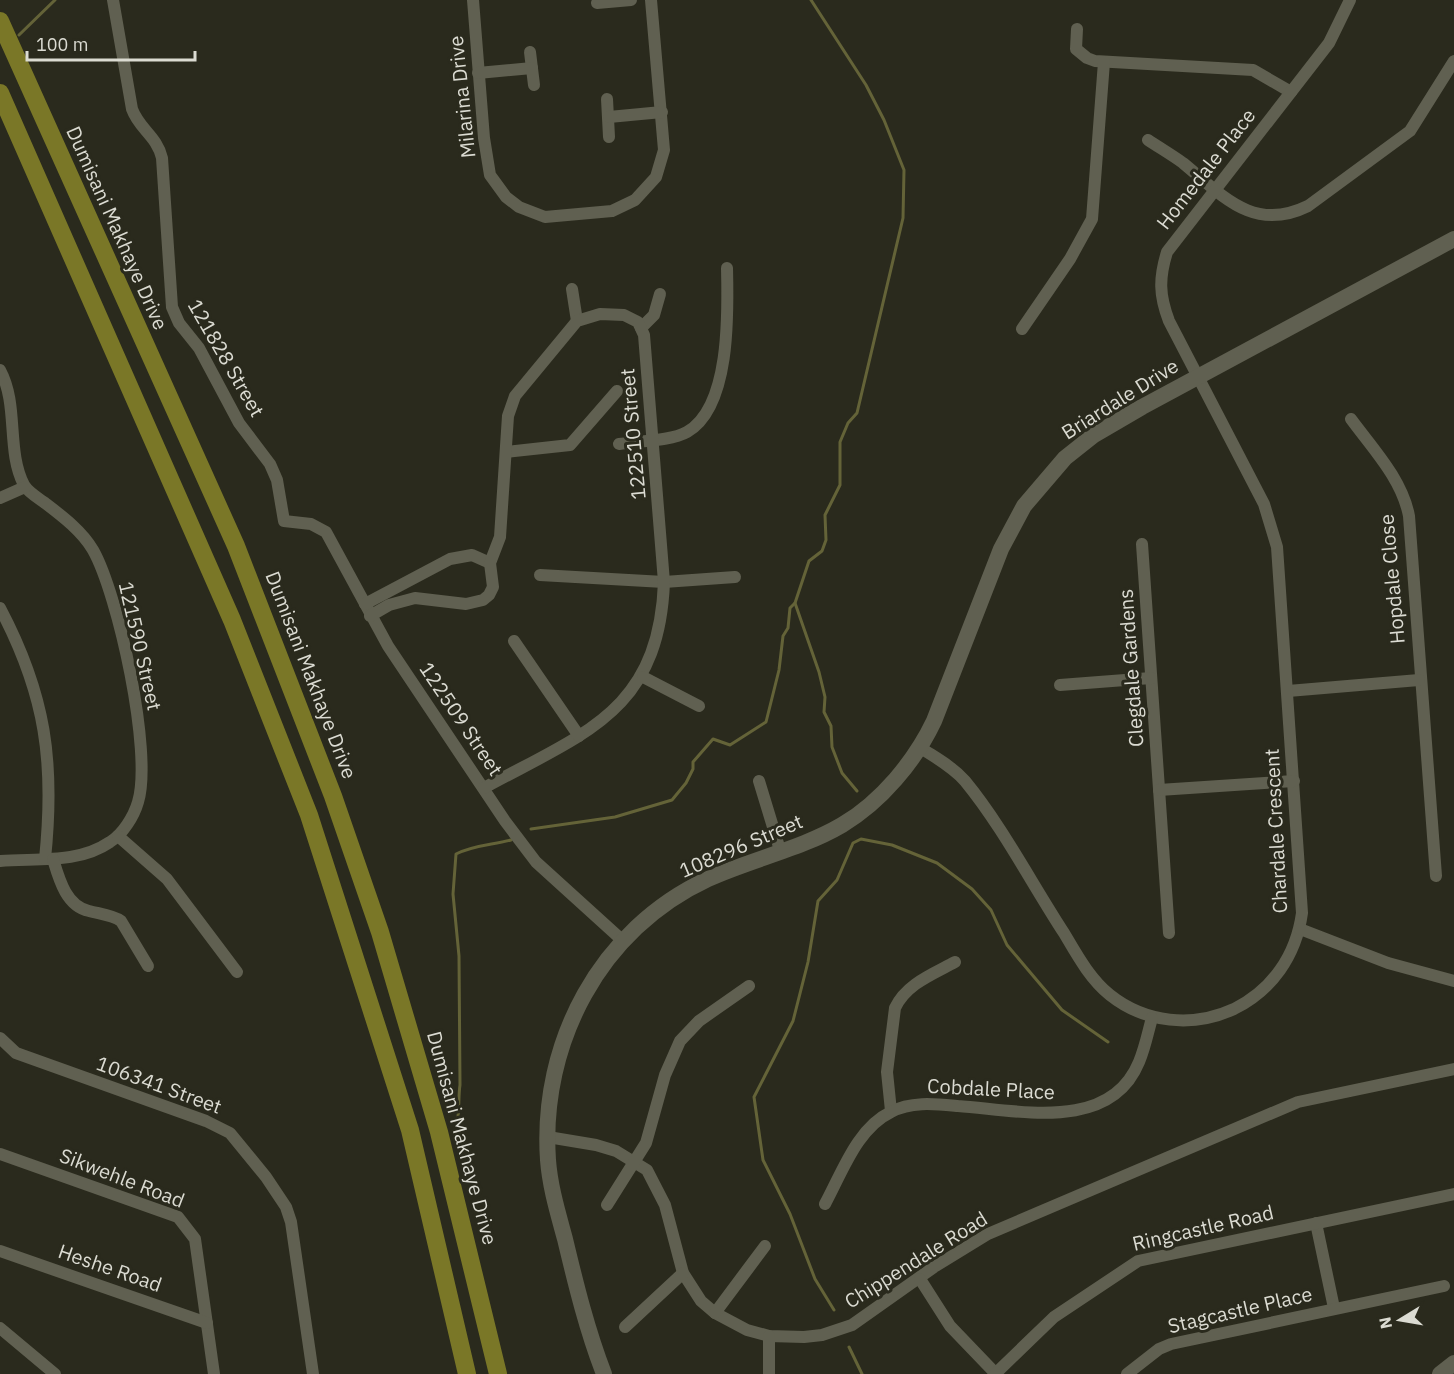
<svg xmlns="http://www.w3.org/2000/svg" width="1454" height="1374" viewBox="0 0 1454 1374" font-family="'IBM Plex Sans',sans-serif">
<style>
.lines{fill:none;stroke-linecap:round;stroke-linejoin:round}
.stream{stroke:#646338;stroke-width:3}
.street{stroke:#606051;stroke-width:12}
.secondary{stroke:#606051;stroke-width:16}
.primary{stroke:#7a7727;stroke-width:18}
.labels{text-anchor:middle;stroke-width:6;stroke-linejoin:round;paint-order:stroke}
.street-label{font-size:20px;fill:#dbdbd2;stroke:#2a2a1d}
</style>
<rect width="100%" height="100%" fill="#2a2a1d"/>
<g class="lines">
<g class="stream">
<polyline points="811,0 866,85 884,120 904,170 903,218 857,413 848,423 840,442 840,485 825,515 826,540 822,551 809,561 795,603 819,672 825,697 824,712 831,726 832,747 842,773 857,791"/>
<polyline points="19,35 55,0"/>
<polyline points="531,829 615,817 672,800 686,783 693,769 693,762 713,739 730,745 766,722 779,670 783,636 788,628 790,608 795,603"/>
<path d="M455,1129c5,-6 3,-33 5,-44l-1,-129 -6,-62 3,-40c18,-9 36,-9 55,-14"/>
<polyline points="834,1310 815,1279 790,1214 763,1160 754,1097 793,1021 808,962 818,901 837,880 853,843 861,839 892,845 937,863 972,889 991,910 1007,945 1062,1010 1108,1042"/>
<polyline points="849,1347 862,1374"/>
</g>
<g class="street">
<path d="M113,0l19,109c7,20 25,27 30,49l10,149 7,16 20,25 40,75 31,41 7,16 7,41 27,3 15,8 62,114 117,175 31,41 86,78"/>
<polyline points="473,0 484,138 490,175 506,197 519,207 545,217 612,211 635,200 656,177 664,150 651,0"/>
<polyline points="597,3 631,0"/>
<polyline points="1077,29 1076,49 1087,58 1095,61 1253,70 1291,92"/>
<polyline points="530,52 534,85"/>
<polyline points="478,73 532,68"/>
<polyline points="607,99 609,137"/>
<polyline points="609,117 662,112"/>
<path d="M1148,140c12,8 24,15 35,23 39,32 70,70 125,43l102,-75 44,-70"/>
<polyline points="572,289 577,321"/>
<polyline points="641,328 654,315 660,294"/>
<polyline points="1022,329 1070,259 1092,219 1104,62"/>
<path d="M0,370c19,35 6,80 24,115 4,7 14,13 21,18 17,13 37,28 48,47 25,44 60,203 45,252 -4,14 -15,32 -28,40 -32,22 -73,16 -110,19"/>
<path d="M1351,419c22,30 51,60 58,97l27,360"/>
<path d="M619,444c19,-3 52,-3 68,-12 44,-25 41,-121 40,-164"/>
<polyline points="506,452 570,445 617,391"/>
<polyline points="0,498 25,487"/>
<polyline points="1142,544 1169,933"/>
<polyline points="540,575 664,582 735,577"/>
<polyline points="365,604 450,559 472,555 490,563"/>
<path d="M0,608c46,87 55,155 45,251"/>
<path d="M370,616l19,-11 26,-7 51,6 17,-4 6,-5 4,-8 -3,-24 10,-26 8,-121 7,-20 62,-75 23,-7 24,1 14,7 6,13 20,247c-5,130 -80,151 -180,206"/>
<polyline points="514,641 579,736"/>
<polyline points="643,677 699,706"/>
<polyline points="1060,685 1151,678"/>
<polyline points="1288,691 1419,680"/>
<path d="M921,748c15,10 32,19 44,33 37,45 67,103 99,152 13,22 26,46 46,62 35,28 83,33 124,14 38,-19 62,-53 68,-96l-25,-366 -13,-43 -95,-183c-10,-26 -10,-43 -2,-69l162,-209 21,-43"/>
<polyline points="759,781 780,850"/>
<polyline points="1159,790 1294,781"/>
<polyline points="118,836 167,879 237,972"/>
<path d="M53,859c6,20 13,47 36,52 11,3 23,4 32,10l27,45"/>
<polyline points="1300,929 1388,963 1454,981"/>
<polyline points="0,1038 16,1053 206,1121 230,1133 266,1177 286,1207 291,1222 313,1374"/>
<path d="M891,1111l-4,-39 8,-64c11,-24 38,-34 60,-46"/>
<polyline points="548,1137 596,1145 616,1151 647,1170 665,1205 683,1273 701,1301 715,1313 747,1330 769,1336 804,1337 822,1335 852,1325 934,1267 988,1234 1298,1102 1454,1069"/>
<polyline points="0,1154 178,1217 195,1239 214,1374"/>
<path d="M825,1204c17,-31 32,-76 66,-92 20,-11 45,-8 67,-6 60,4 152,27 181,-44 6,-14 9,-30 13,-44"/>
<polyline points="607,1205 646,1143 665,1075 680,1041 699,1021 749,986"/>
<polyline points="1316,1223 1334,1308"/>
<polyline points="0,1251 207,1323"/>
<polyline points="920,1279 950,1326 996,1374"/>
<polyline points="715,1313 765,1246"/>
<polyline points="625,1327 683,1273"/>
<polyline points="0,1328 55,1374"/>
<polyline points="769,1336 769,1374"/>
<polyline points="996,1373 1054,1317 1138,1261 1454,1194"/>
<polyline points="1127,1374 1159,1349 1171,1344 1444,1286"/>
</g>
<g class="secondary">
<path d="M604,1374c-17,-44 -28,-89 -39,-135 -7,-26 -15,-52 -17,-79 -8,-117 52,-231 160,-281 44,-20 93,-30 134,-54 39,-23 73,-64 92,-104l67,-172 23,-43 41,-48 29,-23 48,-28 312,-168"/>
<polyline points="1440,1374 1454,1363"/>
</g>
<g class="primary">
<polyline points="0,21 236,546 333,796 380,932 439,1132 498,1374"/>
<polyline points="0,93 232,620 309,815 410,1130 467,1374"/>
</g>
</g>
<g class="labels">
<g class="street-label">
<text transform="translate(462 97) rotate(-96)" y="7">Milarina Drive</text>
<text transform="translate(1206 169) rotate(-52)" y="7">Homedale Place</text>
<text transform="translate(117 228) rotate(66)" y="7">Dumisani Makhaye Drive</text>
<text transform="translate(226 358) rotate(60)" y="7">121828 Street</text>
<text transform="translate(1120 399) rotate(-32)" y="7">Briardale Drive</text>
<text transform="translate(633 434) rotate(-95)" y="7">122510 Street</text>
<text transform="translate(1392 579) rotate(-95)" y="7">Hopdale Close</text>
<text transform="translate(140 646) rotate(77)" y="7">121590 Street</text>
<text transform="translate(1131 668) rotate(-94)" y="7">Clegdale Gardens</text>
<text transform="translate(311 675) rotate(69)" y="7">Dumisani Makhaye Drive</text>
<text transform="translate(461 719) rotate(56)" y="7">122509 Street</text>
<text transform="translate(1276 831) rotate(-93)" y="7">Chardale Crescent</text>
<text transform="translate(741 846) rotate(-23)" y="7">108296 Street</text>
<text transform="translate(159 1085) rotate(20)" y="7">106341 Street</text>
<text transform="translate(991 1089) rotate(3)" y="7">Cobdale Place</text>
<text transform="translate(462 1138) rotate(75)" y="7">Dumisani Makhaye Drive</text>
<text transform="translate(122 1178) rotate(21)" y="7">Sikwehle Road</text>
<text transform="translate(1203 1228) rotate(-13)" y="7">Ringcastle Road</text>
<text transform="translate(916 1260) rotate(-32)" y="7">Chippendale Road</text>
<text transform="translate(110 1268) rotate(19)" y="7">Heshe Road</text>
<text transform="translate(1240 1310) rotate(-13)" y="7">Stagcastle Place</text>
</g>
</g>
<g transform="translate(1400 1320) rotate(259)" stroke="#2a2a1d" stroke-width="4.5" paint-order="stroke">
<path d="M0-4.5L10 22L0 15L-10 22Z" fill="#dbdbd2"/>
<text y="-9" font-size="16" font-weight="bold" text-anchor="middle" fill="#dbdbd2">N</text>
</g>
<path d="M27 51v9h168v-9" fill="none" stroke="#dbdbd2" stroke-width="3"/>
<text x="36" y="51" font-size="18" fill="#dbdbd2" stroke="#2a2a1d" stroke-width="4.5" paint-order="stroke">100 m</text>
</svg>
